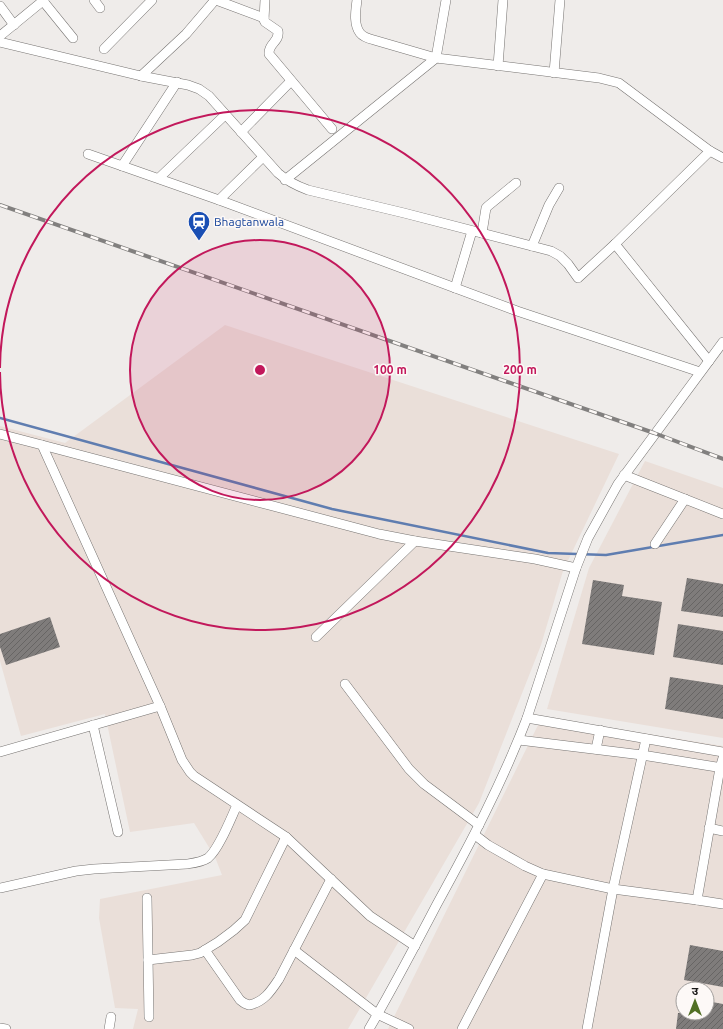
<svg xmlns="http://www.w3.org/2000/svg" width="723" height="1029" viewBox="0 0 723 1029" font-family="Ubuntu,'Noto Sans Devanagari',sans-serif">
<style>
.built{fill:#eadfd9;fill-rule:evenodd}
.lines{fill:none;stroke-linecap:round;stroke-linejoin:round}
.stream{stroke:#5f7db0;stroke-width:2.5}
.building{fill:url(#building-hatch)}
.minor-casing{stroke:#777472;stroke-width:10}
.minor{stroke:#fff;stroke-width:9}
.rail-casing{stroke:#82807f;stroke-width:4}
.rail{stroke:#fdf9f7;stroke-width:2.5;stroke-dasharray:8;stroke-linecap:butt}
.ring{fill:none;stroke:#c2185b;stroke-width:2}
.labels{text-anchor:middle;stroke-width:3;stroke-linejoin:round;paint-order:stroke}
.transit-label{font-size:12px;fill:#164399;stroke:#fdf9f7;text-anchor:start}
.centre{fill:#c2185b;stroke:#fdf9f7;stroke-width:2}
.ring-label{font-size:12px;text-anchor:middle;font-weight:bold;fill:#c2185b;stroke:#fdf9f7;stroke-width:3;stroke-linejoin:round;paint-order:stroke}
</style>
<defs>
<pattern id="building-hatch" width="6" height="6" patternUnits="userSpaceOnUse"><rect width="6" height="6" fill="#7f7c7b"/><path d="M-1 1l2-2M0 6l6-6M5 7l2-2" fill="none" stroke="#676564"/></pattern>
</defs>
<rect width="100%" height="100%" fill="#efecea"/>
<g class="built">
<polygon points="225,325 619,454 563,571 541,645 479,803 348,1029 133,1029 138,1009 115,1008 99,918 100,899 222,875 215,857 194,823 130,832 105,714 21,736 0,661 0,426 65,443"/>
<polygon points="645,461 723,488 723,738 547,709 589,568"/>
<path d="M542,717l181,29v283h-335zM683,989h24v24h-24z"/>
</g>
<g class="lines">
<polyline class="stream" points="0,418 332,509 548,553 606,555 723,535"/>
</g>
<g class="building">
<polygon points="687,578 723,584 723,617 681,611"/>
<polygon points="593,580 624,585 622,596 662,602 654,655 582,644"/>
<polygon points="50,617 60,647 6,665 0,647 0,634"/>
<polygon points="678,624 723,631 723,665 673,657"/>
<polygon points="670,677 723,685 723,719 665,709"/>
<polygon points="690,945 723,951 723,987 684,980"/>
<polygon points="707,1001 723,1004 723,1029 676,1029 678,1013 707,1013"/>
</g>
<g class="lines">
<g class="minor-casing">
<g id="minor">
<polyline points="94,0 100,8"/>
<polyline points="216,0 264,18"/>
<path d="M265,0l-1,20 1,2 13,9c2,11 -10,12 -9,23l63,75"/>
<path d="M357,0c-1,9 -4,24 3,33 3,4 10,6 14,7l62,18 10,-58"/>
<polyline points="43,1 73,38"/>
<polyline points="0,6 14,25"/>
<polyline points="0,36 44,0"/>
<path d="M0,42l141,34 47,9 11,4 10,7 69,77c9,8 19,13 30,17l96,23 147,38 9,5 8,8 10,14 37,-34 95,-93"/>
<polyline points="104,49 152,0"/>
<polyline points="498,66 503,0"/>
<polyline points="554,73 560,0"/>
<polyline points="141,76 186,34 215,0"/>
<polyline points="241,132 291,81"/>
<polyline points="88,154 219,200 517,311 700,372"/>
<polyline points="122,166 177,82"/>
<polyline points="159,178 225,115"/>
<polyline points="285,180 436,58 599,78 619,83 710,151 723,158"/>
<polyline points="219,200 263,157"/>
<polyline points="482,233 486,208 488,206 516,183"/>
<polyline points="615,244 709,361"/>
<polyline points="532,246 549,205 559,188"/>
<polyline points="455,288 472,231"/>
<polyline points="0,434 42,445 160,706 182,760 190,772 194,776 286,837 370,916 415,946"/>
<polyline points="42,445 379,534 415,541 535,559 576,568"/>
<polyline points="624,475 723,514"/>
<polyline points="655,544 685,499"/>
<polyline points="316,637 415,541"/>
<polyline points="345,684 409,769 424,784 479,825"/>
<polyline points="527,718 723,752"/>
<polyline points="93,725 118,832"/>
<polyline points="519,740 642,755 723,768"/>
<polyline points="596,749 600,730"/>
<polyline points="0,752 160,706"/>
<polyline points="709,828 723,831"/>
<polyline points="475,835 488,845 525,866 543,874 613,889 697,900 723,904"/>
<path d="M0,888l76,-17 18,-2 93,-5c7,-1 15,-2 21,-6 11,-9 23,-40 29,-53"/>
<polyline points="147,898 149,1017"/>
<polyline points="697,900 720,768 723,758"/>
<path d="M205,950l35,50 4,3 5,2c15,-3 22,-14 30,-26l52,-100"/>
<polyline points="294,950 377,1014 409,1029"/>
<polyline points="148,960 192,955 200,953 218,942 234,930 245,920 286,837"/>
<polyline points="0,1028 6,1029"/>
<polyline points="109,1029 111,1017"/>
<path d="M369,1029c24,-41 46,-83 68,-125 33,-60 65,-121 90,-186l49,-150 12,-30 30,-54 105,-142"/>
<polyline points="462,1029 543,874"/>
<polyline points="587,1029 613,889 646,739"/>
</g>
</g>
<use href="#minor" class="minor"/>
<g class="rail-casing">
<polyline id="rail" points="0,205 654,433 723,459"/>
</g>
<use href="#rail" class="rail"/>
</g>
<circle cx="260" cy="370" r="130" fill="#c2185b" fill-opacity=".12"/>
<g class="ring">
<circle cx="260" cy="370" r="130"/>
<path d="M0 368A260 260 0 1 1 0 372"/>
</g>
<defs>
<g id="station-pin" transform="scale(1.15)"><path d="M0 17L-7.5 6A9.5 9.5 0 1 1 7.5 6Z" fill="#1a4fb4" stroke="#fdf9f7"/><path d="M-3-6H3Q5-6 5-4V2Q5 4 3 4L4.5 6H3L1.5 4h-3L-3 6H-4.5L-3 4Q-5 4-5 2V-4Q-5-6-3-6ZM-3.5-4v3h7v-3ZM-3.5 1v1.5H-2V1ZM2 1v1.5H3.5V1Z" fill="#fff"/></g>
</defs>
<g fill-rule="evenodd">
<use href="#station-pin" x="199" y="222"/>
</g>
<g class="labels">
<g class="transit-label">
<text x="214" y="226">Bhagtanwala</text>
</g>
</g>
<circle cx="260" cy="370" r="6" class="centre"/>
<g class="ring-label">
<text x="390" y="374">100 m</text>
<text x="520" y="374">200 m</text>
</g>
<g transform="translate(695 1001)"><circle r="19" fill="#fdf9f7" stroke="#a29f9d"/>
<path d="M0-3L7 15L0 10L-7 15Z" fill="#516f24"/>
<text y="-6" font-size="11" font-weight="bold" text-anchor="middle" fill="#191817">उ</text>
</g>
</svg>
